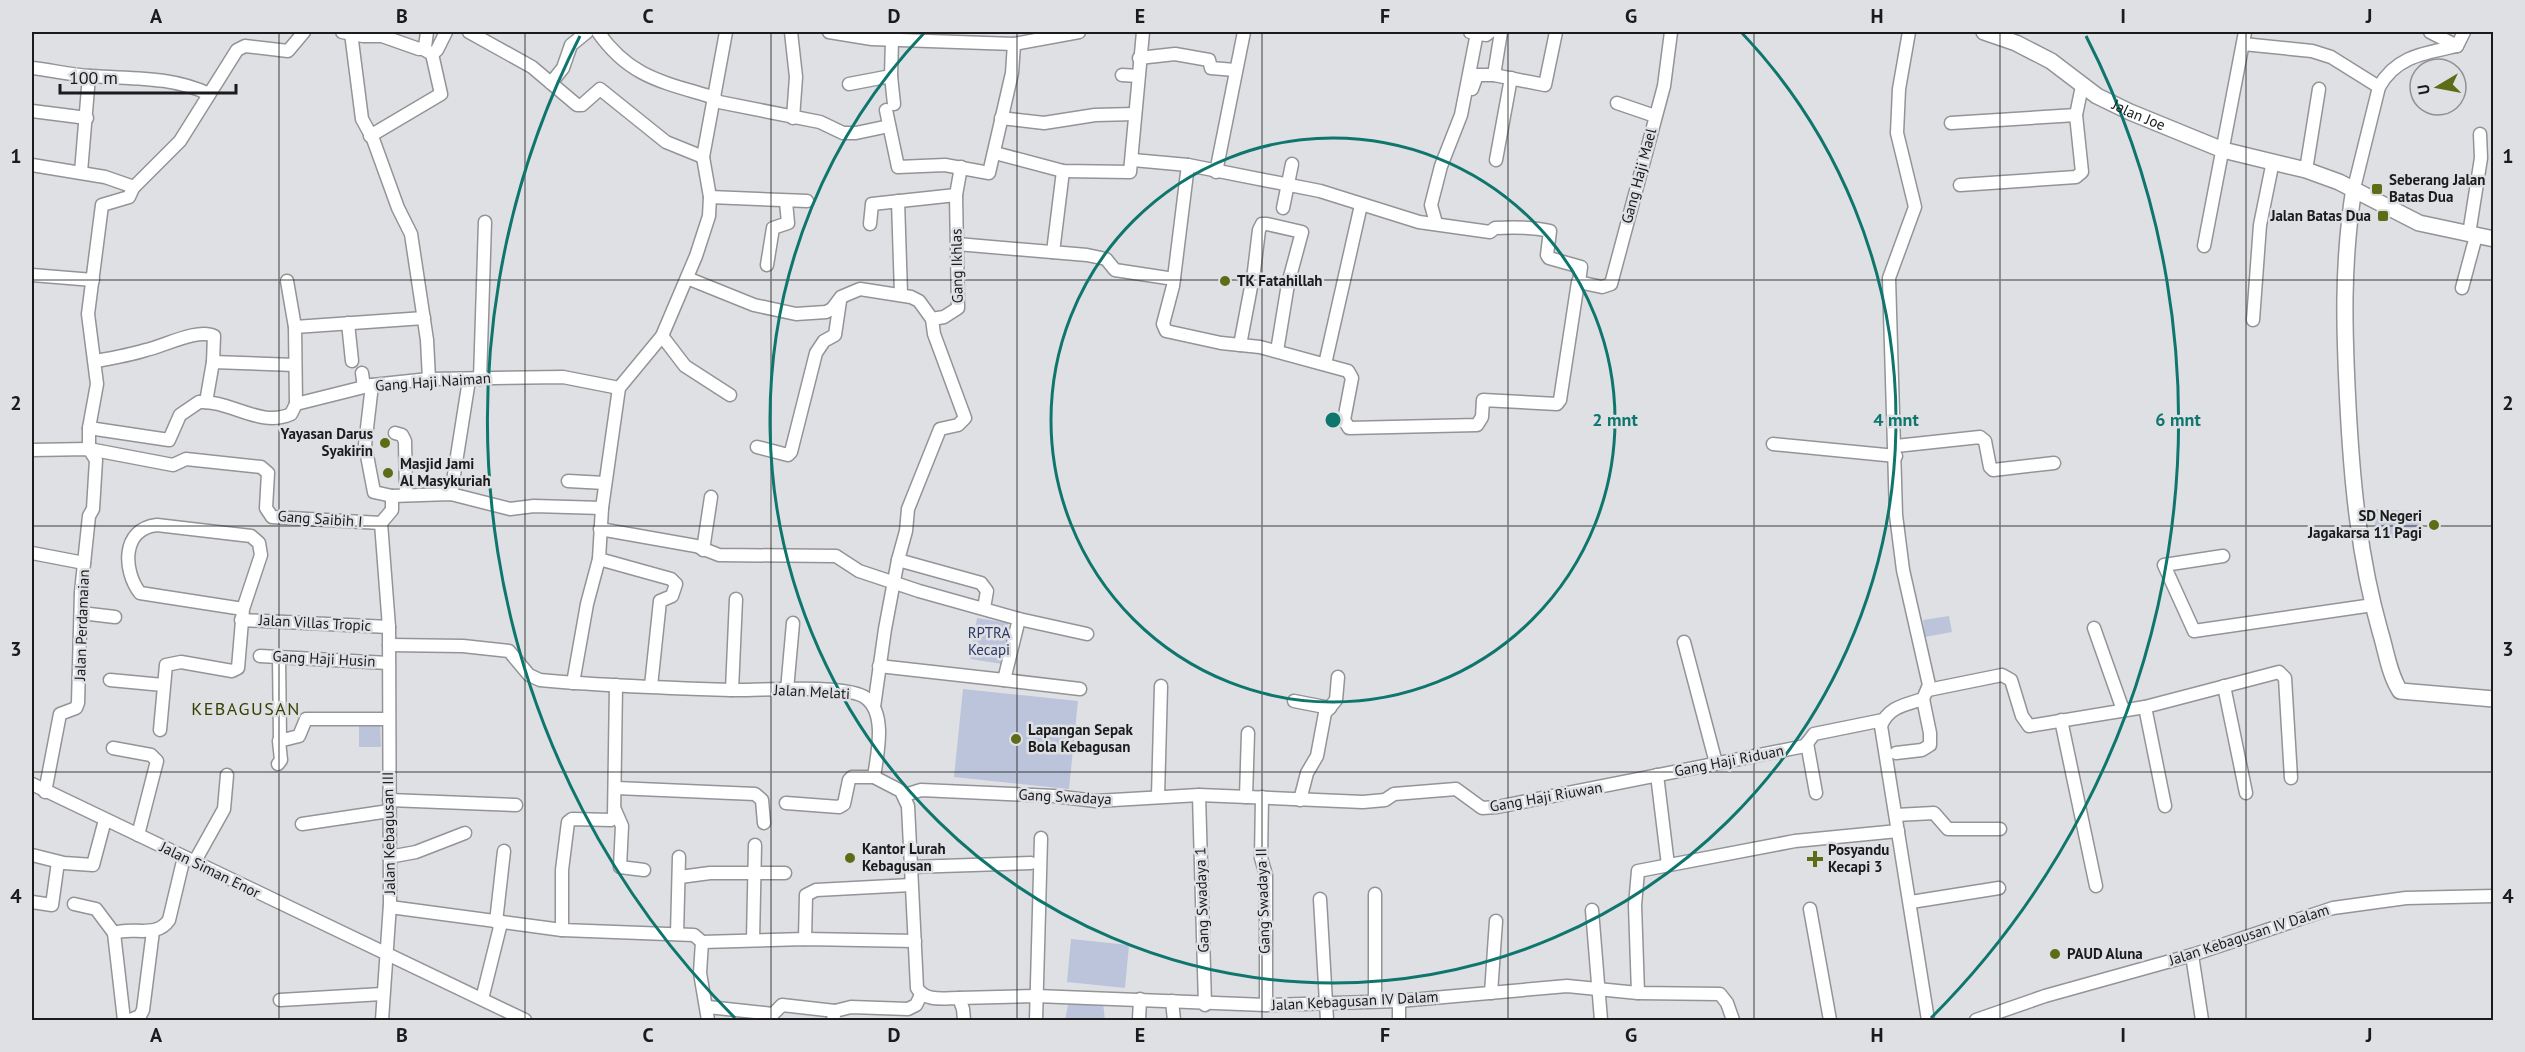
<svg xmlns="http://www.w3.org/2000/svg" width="2525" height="1052" viewBox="0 0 2525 1052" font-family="'PT Sans',sans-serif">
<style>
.green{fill:#bbc4db}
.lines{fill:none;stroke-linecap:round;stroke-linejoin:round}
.minor-casing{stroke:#929497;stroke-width:15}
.tertiary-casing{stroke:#929497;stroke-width:18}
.minor{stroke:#fff;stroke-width:12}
.tertiary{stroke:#fff;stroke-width:15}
.grid{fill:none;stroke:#1a1b1c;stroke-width:1.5;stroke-opacity:0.55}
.ring{fill:none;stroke:#0f766e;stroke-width:3}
.poi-dot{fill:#5d6c16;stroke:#dfe0e4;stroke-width:2}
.labels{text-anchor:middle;stroke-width:5;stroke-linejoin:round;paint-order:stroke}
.street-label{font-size:15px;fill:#1a1b1c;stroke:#dfe0e4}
.poi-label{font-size:15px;font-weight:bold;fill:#1a1b1c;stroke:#dfe0e4;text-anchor:start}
.park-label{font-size:15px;fill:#2a3865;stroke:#dfe0e4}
.quarter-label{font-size:18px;letter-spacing:1.5px;fill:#364003;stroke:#dfe0e4}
.centre{fill:#0f766e;stroke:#dfe0e4;stroke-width:3}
.ring-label{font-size:18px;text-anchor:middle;font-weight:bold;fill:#0f766e;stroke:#dfe0e4;stroke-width:5;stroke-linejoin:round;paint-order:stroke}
.neatline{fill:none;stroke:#1a1b1c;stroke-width:2}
.grid-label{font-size:20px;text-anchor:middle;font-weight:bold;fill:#1a1b1c}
</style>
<rect width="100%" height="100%" fill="#dfe0e4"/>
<g class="green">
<polygon points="2376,509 2421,512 2420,540 2374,538"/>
<polygon points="1949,616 1952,632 1925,637 1923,620"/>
<polygon points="977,618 1008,623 1002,664 970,659"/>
<polygon points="963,689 1078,701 1069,789 954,777"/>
<polygon points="380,720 381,747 359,747 359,721"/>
<polygon points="1071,939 1129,945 1125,988 1067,982"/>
<polygon points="1069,1000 1103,1003 1105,1020 1065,1020"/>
</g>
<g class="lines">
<g class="minor-casing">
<g id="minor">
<polyline points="342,32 363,36 382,36 419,49 425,47 427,32"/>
<polyline points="469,32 532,67 577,105 582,105 600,89 666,142 703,157"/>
<path d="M598,32c32,46 66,50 117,66"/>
<polyline points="791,32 796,77 793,118"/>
<polyline points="829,32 872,39 1014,44 1079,32"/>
<polyline points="1470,32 1486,35 1490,32"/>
<path d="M1909,32l-10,57 -2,44 18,74 -26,71 7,237 7,55 26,115 -6,14c-18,6 -35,8 -42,27l47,294"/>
<polyline points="2430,32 2457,46"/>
<polyline points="351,33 362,119 373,139 398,208 411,234 427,340 429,379"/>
<polyline points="892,40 891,76 894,104"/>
<polyline points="2243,44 2312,51 2331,57 2379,87"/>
<polyline points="432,54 437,50 446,32"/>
<polyline points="1139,58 1175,54 1209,60 1211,68 1235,70"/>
<path d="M32,68c19,2 39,7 59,8 41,3 80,0 118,18"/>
<polyline points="1122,75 1138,76"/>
<polyline points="1494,75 1545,85 1556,32"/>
<polyline points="551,83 563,68 571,45 587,32"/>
<polyline points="849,84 891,76"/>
<polyline points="1472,89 1477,75 1494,75 1501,32"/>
<polyline points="714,101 820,122 843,133 856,133 889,126"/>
<polyline points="1617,103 1655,116"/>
<polyline points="886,110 898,167 945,165 989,173 1012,73 1014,44"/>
<polyline points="32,111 87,118"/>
<polyline points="1001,118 1044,123 1095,115 1135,114"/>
<polyline points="1951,123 2076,115"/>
<polyline points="370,136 441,94 432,54 423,49"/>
<polyline points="995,153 1063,171 1130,172 1143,32"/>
<path d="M1133,160l55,5 132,26 99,31 71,10 5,-4c18,-1 37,-1 55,3l-3,24 2,3 32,9 -2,15"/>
<polyline points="1496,160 1511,78"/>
<polyline points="32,165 105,177 134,187"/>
<polyline points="1188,165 1173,286 1163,324 1166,331 1221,343 1260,347 1348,371 1352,378 1344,420 1349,428 1477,425 1482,417 1483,400 1557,404 1560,400 1578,282 1602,287 1611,284 1664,86 1671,32"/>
<polyline points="2306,170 2319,89"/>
<polyline points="81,172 89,76"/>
<polyline points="1216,172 1244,32"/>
<polyline points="1960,185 2076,177 2082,172 2076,115 2082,86"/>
<path d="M2354,188l25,-101c17,-31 46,-34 78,-41l7,-14"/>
<polyline points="710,197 807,201"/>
<polyline points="898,201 901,294"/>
<polyline points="1283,208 1292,164"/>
<polyline points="1436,223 1431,205 1441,166 1461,115 1477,33"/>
<polyline points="870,224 872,204 956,195"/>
<polyline points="2469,234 2481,158 2480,134"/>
<polyline points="957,244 1087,255 1106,259 1115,270 1174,279"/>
<polyline points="2204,246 2245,32"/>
<polyline points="1053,252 1063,171"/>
<polyline points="767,265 773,228 788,223 786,202"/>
<polyline points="32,275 93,280"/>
<polyline points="687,278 754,305 796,314 826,312 832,309 841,297 860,289 911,297 919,301 932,319 934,334 965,418 958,425 940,429 908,509 906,531 898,560"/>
<polyline points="287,281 295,327 296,404"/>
<polyline points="2462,288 2476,236"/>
<polyline points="932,319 944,317 958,308 956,195 961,167"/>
<polyline points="2253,320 2260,225 2273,161"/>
<polyline points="348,323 352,361"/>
<polyline points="295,327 424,318"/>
<polyline points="662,336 685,366 730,395"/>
<polyline points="1240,345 1254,271 1259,230 1262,224 1267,224 1302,232 1288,284 1277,351"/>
<path d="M96,361c17,-3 34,-6 50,-11 18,-4 52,-22 68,-14l-1,26"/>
<polyline points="1325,364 1361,205"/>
<polyline points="362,373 364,387"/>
<polyline points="480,379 485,222"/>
<polyline points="372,385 365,445 374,492 392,496 451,494 510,509 534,506 602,508"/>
<polyline points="206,402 213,362 295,365"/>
<path d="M89,428l80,12 11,-25 19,-13c31,-2 61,26 92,12l5,-10 76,-19 57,-6 134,-2 56,11"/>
<polyline points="395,433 402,435 405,441 406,494"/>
<polyline points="1773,444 1896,456"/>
<polyline points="1896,446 1980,437 1985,441 1990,467 1993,470 2054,463"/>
<polyline points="757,447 788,455 791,452 816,353 824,341 835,335 840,301"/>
<polyline points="89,449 89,428 97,384 88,314 102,205 129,197 133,188 180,141 237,50 245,46 288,51 304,32"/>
<polyline points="32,450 89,449 173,465 186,459 261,467 268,473 266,508 272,517 381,523"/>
<polyline points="568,481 605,483"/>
<polyline points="451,494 469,380"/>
<polyline points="600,529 696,546 719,555 836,556 859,571 919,591 1019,619 1087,634"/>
<polyline points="703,550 711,497"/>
<polyline points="32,553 84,563"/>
<polyline points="2223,556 2164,565 2194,631 2373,605"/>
<polyline points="599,559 671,579 676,584 672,596 660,601 651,686"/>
<polyline points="81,613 115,617"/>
<polyline points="241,620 389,627"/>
<polyline points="2094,628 2123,710"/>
<polyline points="1684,642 1716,763"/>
<path d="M389,645l74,1 46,5 20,24 11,5c63,6 127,8 191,10 27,1 116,-7 135,8 21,16 11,57 8,79l27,14 7,15 9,182c8,14 27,10 42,10l4,11 1,11"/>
<polyline points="260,656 388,663"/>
<polyline points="279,657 280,739"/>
<polyline points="879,666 1004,680 1019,619"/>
<polyline points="110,680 163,685"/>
<polyline points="1004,680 1080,689"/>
<polyline points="573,683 587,604 599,559 602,508 619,388 662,336 696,256 709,216 710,197 703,157 726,32"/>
<polyline points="616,685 614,817 611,820 572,819 568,822 562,870 562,930 694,935 702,942 805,939 915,941"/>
<polyline points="2224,686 2246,793"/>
<polyline points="732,690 736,599"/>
<polyline points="787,690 793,623"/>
<polyline points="1928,690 2002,675 2011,680 2022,716 2029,726 2145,707 2279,672 2285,678 2291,778"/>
<polyline points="1294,701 1330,708"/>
<polyline points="874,707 885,629 898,560 981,583 987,591 984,608"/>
<polyline points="2145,707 2165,806"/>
<polyline points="2061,720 2096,886"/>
<path d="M160,730l6,-65 15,-3 51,9 6,-3 5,-59 18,-54 -2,-12 -8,-7 -94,-11c-36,4 -34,46 -17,68l103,16"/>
<polyline points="1807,743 1816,793"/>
<polyline points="113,748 151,755 157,761 138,835"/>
<polyline points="1896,753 1922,750 1930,745 1930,733 1923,699"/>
<polyline points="278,764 281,760 279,741 299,736 306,719 388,719"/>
<polyline points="1657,775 1668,865"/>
<polyline points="32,784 525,1020"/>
<polyline points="616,788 755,794 762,800 764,823"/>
<polyline points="45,792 60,714 76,708 78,703 81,592 89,516 93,509 96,460 89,449"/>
<polyline points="905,795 921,790 1054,796 1096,801 1199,795 1363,802 1385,800 1394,794 1456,789 1482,808 1497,807 1805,746 1814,734 1883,720"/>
<polyline points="1199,795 1205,1005"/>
<polyline points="1158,796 1161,686"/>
<polyline points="1246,797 1248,733"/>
<polyline points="1262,797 1261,858 1266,875 1266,1005"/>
<polyline points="389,800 516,805"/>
<polyline points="1300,800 1307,773 1317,756 1325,713 1336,700 1338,677"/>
<polyline points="786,803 839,807 844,804 849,780 852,777 874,777"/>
<polyline points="615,810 622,826 620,867 644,870"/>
<polyline points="1896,815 1934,813 1948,829 2000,829"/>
<polyline points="302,824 389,811"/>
<polyline points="32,855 64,863 93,865 105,820"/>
<polyline points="389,857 416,852 465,833"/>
<polyline points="195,861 224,809 227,775"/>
<polyline points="911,867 1031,863"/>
<polyline points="680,877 710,873 785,873"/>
<polyline points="1375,894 1375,1001"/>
<polyline points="1320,899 1327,1020"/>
<polyline points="32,902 52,905 58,862"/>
<polyline points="1911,902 1999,888"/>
<polyline points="74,904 96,909 114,933"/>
<polyline points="390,907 562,930"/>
<polyline points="1810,909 1830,1020"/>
<polyline points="1592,910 1601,1020"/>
<polyline points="496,922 504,851"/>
<path d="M114,933c18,-7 42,6 55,-13l15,-63"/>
<polyline points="114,933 124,1020"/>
<polyline points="677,934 679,857"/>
<polyline points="805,939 806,895 816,890 911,885"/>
<polyline points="753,940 755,845"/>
<polyline points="702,942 700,973 708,1020"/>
<polyline points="2192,955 2202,1020"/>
<polyline points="1491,993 1496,921"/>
<polyline points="1638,993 1635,905 1638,871 1795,841 1898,831"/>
<polyline points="959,998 1036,996 1266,1005 1399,1001 1567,986 1638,993 1720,994 1727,1003 1733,1020"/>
<polyline points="482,999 501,923"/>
<polyline points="280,1000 382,994"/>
<polyline points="1172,1001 1174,1020"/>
<polyline points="708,1007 773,1014 782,1005 835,1011"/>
<polyline points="130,1020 140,1016 143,1010 153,931"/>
<polyline points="382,1020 390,904 389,627 381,523 392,510 392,496"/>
<polyline points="833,1020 835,1011 851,1007 908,1009 916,1005 921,995"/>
<polyline points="1036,1020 1041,838"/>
<polyline points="1139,1020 1140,999"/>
<polyline points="1399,1020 1399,1001"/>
<polyline points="1976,1020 2045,996 2192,955 2333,908 2406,898 2494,896"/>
</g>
</g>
<g class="tertiary-casing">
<g id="tertiary">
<path id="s1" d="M1984,32l32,11 35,18 46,35 33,16 93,38 83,20 33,12 80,41 75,16"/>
<path d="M2354,188c-12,76 -10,141 -6,218 4,76 11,151 32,225 6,19 9,43 20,60l94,8"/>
</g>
</g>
<use href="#minor" class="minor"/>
<use href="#tertiary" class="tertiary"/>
</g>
<path class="grid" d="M279,32v988M525,32v988M771,32v988M1017,32v988M1262,32v988M1508,32v988M1754,32v988M2000,32v988M2246,32v988M32,280h2462M32,526h2462M32,772h2462"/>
<g class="ring">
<circle cx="1333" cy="420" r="282"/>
<path d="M1741 32A563 563 0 1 1 925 32"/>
<path d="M735 1018A845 845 0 0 1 580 36M2086 36A845 845 0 0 1 1931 1018"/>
</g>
<g class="poi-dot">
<rect x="2371" y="183" width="12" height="12" rx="3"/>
<rect x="2377" y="210" width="12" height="12" rx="3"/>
<circle cx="1225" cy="281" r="6"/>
<circle cx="385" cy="443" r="6"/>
<circle cx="388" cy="473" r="6"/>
<circle cx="2434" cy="525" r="6"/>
<circle cx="1016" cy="739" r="6"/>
<circle cx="850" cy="858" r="6"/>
<path d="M1812 850h6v6h6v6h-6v6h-6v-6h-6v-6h6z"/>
<circle cx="2055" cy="954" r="6"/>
</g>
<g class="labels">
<g class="street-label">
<text dy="5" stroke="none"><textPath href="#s1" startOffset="177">Jalan Joe</textPath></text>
<text transform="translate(1639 176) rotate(-75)" y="5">Gang Haji Mael</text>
<text transform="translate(957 266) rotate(-91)" y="5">Gang Ikhlas</text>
<text transform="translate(433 382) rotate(-4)" y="5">Gang Haji Naiman</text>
<text transform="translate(320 519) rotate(4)" y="5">Gang Saibih I</text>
<text transform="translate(315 623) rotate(3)" y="5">Jalan Villas Tropic</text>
<text transform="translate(82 625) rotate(-88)" y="5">Jalan Perdamaian</text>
<text transform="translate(324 659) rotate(3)" y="5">Gang Haji Husin</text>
<text transform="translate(812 692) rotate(3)" y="5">Jalan Melati</text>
<text transform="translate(1729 761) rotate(-11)" y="5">Gang Haji Riduan</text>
<text transform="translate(1065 797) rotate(3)" y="5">Gang Swadaya</text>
<text transform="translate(1546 797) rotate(-10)" y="5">Gang Haji Riuwan</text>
<text transform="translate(389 833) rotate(-91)" y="5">Jalan Kebagusan III</text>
<text transform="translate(210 870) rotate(26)" y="5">Jalan Siman Enor</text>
<text transform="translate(1202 900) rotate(-92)" y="5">Gang Swadaya 1</text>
<text transform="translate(1263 901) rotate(-92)" y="5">Gang Swadaya II</text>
<text transform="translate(2249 935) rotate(-18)" y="5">Jalan Kebagusan IV Dalam</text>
<text transform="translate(1355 1001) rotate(-3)" y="5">Jalan Kebagusan IV Dalam</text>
</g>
<g class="poi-label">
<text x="2389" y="185">Seberang Jalan<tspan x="2389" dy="17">Batas Dua</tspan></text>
<text x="2371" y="221" text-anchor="end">Jalan Batas Dua</text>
<text x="1237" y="286">TK Fatahillah</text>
<text x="373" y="439" text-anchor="end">Yayasan Darus<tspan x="373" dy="17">Syakirin</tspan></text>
<text x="400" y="469">Masjid Jami<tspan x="400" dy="17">Al Masykuriah</tspan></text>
<text x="2422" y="521" text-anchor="end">SD Negeri<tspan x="2422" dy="17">Jagakarsa 11 Pagi</tspan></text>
<text x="1028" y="735">Lapangan Sepak<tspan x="1028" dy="17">Bola Kebagusan</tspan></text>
<text x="862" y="854">Kantor Lurah<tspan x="862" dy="17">Kebagusan</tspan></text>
<text x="1828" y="855">Posyandu<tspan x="1828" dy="17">Kecapi 3</tspan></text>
<text x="2067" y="959">PAUD Aluna</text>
</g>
<g class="park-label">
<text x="989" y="638">RPTRA<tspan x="989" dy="17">Kecapi</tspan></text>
</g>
<g class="quarter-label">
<text x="246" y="715">KEBAGUSAN</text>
</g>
</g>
<circle cx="1333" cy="420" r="9" class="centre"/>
<g class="ring-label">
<text x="1615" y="426">2 mnt</text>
<text x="1896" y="426">4 mnt</text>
<text x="2178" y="426">6 mnt</text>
</g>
<rect width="2525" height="1052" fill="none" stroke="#dfe0e4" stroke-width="66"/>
<g transform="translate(2438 87) rotate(260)"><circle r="28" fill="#dfe0e4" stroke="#909194" stroke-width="1.5"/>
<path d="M0-4.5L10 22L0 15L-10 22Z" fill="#5d6c16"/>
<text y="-9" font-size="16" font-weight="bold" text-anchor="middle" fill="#1a1b1c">U</text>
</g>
<path d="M60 84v9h176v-9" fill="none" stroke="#1a1b1c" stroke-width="3"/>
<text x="69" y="84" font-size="18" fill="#1a1b1c" stroke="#dfe0e4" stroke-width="4.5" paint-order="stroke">100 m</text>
<rect x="33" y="33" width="2459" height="986" class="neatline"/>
<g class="grid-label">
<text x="156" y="23">A</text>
<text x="402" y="23">B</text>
<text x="648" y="23">C</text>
<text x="894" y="23">D</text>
<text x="1140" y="23">E</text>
<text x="1385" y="23">F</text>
<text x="1631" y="23">G</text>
<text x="1877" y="23">H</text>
<text x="2123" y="23">I</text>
<text x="2369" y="23">J</text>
<text x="16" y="163">1</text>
<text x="2508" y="163">1</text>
<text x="16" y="410">2</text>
<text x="2508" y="410">2</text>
<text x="16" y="656">3</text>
<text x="2508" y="656">3</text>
<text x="16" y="903">4</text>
<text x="2508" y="903">4</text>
<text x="156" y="1042">A</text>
<text x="402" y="1042">B</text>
<text x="648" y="1042">C</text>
<text x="894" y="1042">D</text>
<text x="1140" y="1042">E</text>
<text x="1385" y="1042">F</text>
<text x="1631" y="1042">G</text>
<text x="1877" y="1042">H</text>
<text x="2123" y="1042">I</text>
<text x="2369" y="1042">J</text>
</g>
</svg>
